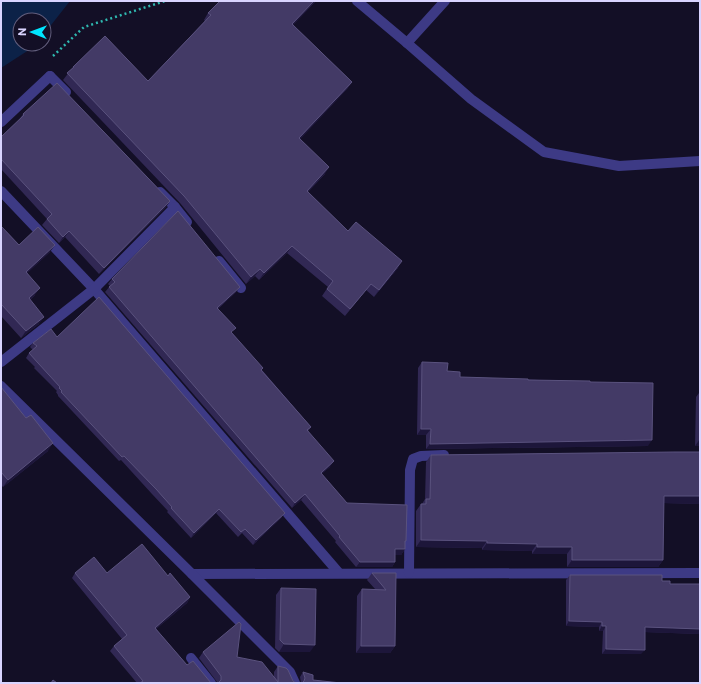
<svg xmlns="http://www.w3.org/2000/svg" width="701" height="684" viewBox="0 0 701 684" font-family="Commissioner,sans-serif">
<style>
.water{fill:#0c2248}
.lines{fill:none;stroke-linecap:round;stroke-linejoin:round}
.path{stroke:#2fb8b0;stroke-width:2.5;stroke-dasharray:2 3;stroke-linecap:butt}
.service{stroke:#3d3a85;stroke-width:10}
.minor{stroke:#3d3a85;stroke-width:10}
.wall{fill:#312854}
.shaded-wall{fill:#1d163a}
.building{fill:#433a66;stroke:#5a527e}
</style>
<rect width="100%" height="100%" fill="#130f26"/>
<polygon class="water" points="1,1 70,1 44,34 44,20 20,20 20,44 37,44 35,46 1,68"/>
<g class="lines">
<polyline class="path" points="53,56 84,27 165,1"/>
<polyline class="service" points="1,122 50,76"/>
<g class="minor">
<polyline points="357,1 407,43 471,99 544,152 619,166 700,161"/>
<polyline points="407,43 445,1"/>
<polyline points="50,76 66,92"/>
<polyline points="1,191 94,289 339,573"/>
<polyline points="160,192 175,207 187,222"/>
<polyline points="219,261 241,288"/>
<polyline points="1,362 94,289 175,207"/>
<polyline points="1,386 192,574 700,573"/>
<polyline points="409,573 410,470 413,459 421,456 444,455"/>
<polyline points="192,574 290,672 295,683"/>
<polyline points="191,658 211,683"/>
</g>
</g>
<g class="wall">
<polygon points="316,1 293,25 352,82 347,89 300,139 325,174 308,192 348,231 398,268 374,297 366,290 345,316 322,296 328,287 287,253 259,280 255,276 246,284 180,203 63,80 73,67 148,81 205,21 204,20 208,13"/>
<polygon points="23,114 170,201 166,207 99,274 65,237 59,243 42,225 47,219 1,169 1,137 19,120"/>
<polygon points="1,226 19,245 50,252 27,273 35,295 30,300 39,324 21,338 1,316"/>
<polygon points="112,279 240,287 236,292 218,309 232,333 262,370 311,427 308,431 330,467 321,474 347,503 405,543 405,549 401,555 395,555 395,562 392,567 356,567 335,542 336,541 301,500 292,508 105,292 110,286 108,284"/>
<polygon points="57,337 282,517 253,545 242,533 238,537 216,513 191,538 167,512 168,511 152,494 121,460 119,461 58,396 58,395 56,392 57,391 34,368 35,367 26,358 29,353 33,350 30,347 33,343"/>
<polygon points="422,362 447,371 460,377 590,382 648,446 426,449 426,435 417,435 418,368"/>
<polygon points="700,363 700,446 695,446 696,397 699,393 699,364"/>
<polygon points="1,387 48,451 3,487 1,485"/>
<polygon points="699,452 700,452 700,504 664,503 663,560 658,567 567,567 567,554 532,554 532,551 482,550 482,548 416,547 416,511 421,504 422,504 425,499 426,462 431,455"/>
<polygon points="75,573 107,573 168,576 190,597 187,603 156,629 187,665 211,683 137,683 110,651 114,646 122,639 72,578"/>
<polygon points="372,573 396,573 395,646 390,653 356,653 357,596 362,589 375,589 367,580"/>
<polygon points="570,575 662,581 670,584 700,584 700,683 699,683 699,634 645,632 641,654 602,654 603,631 599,631 599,627 566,626 566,580"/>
<polygon points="281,588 310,652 279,652 275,648 276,595"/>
<polygon points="203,652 237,657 274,678 274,672 278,666 296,683 217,683 217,682 199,658"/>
<polygon points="303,672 313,680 341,683 301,683 300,677"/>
</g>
<g class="shaded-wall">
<polygon points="314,1 316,1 288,30 292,24"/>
<polygon points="352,82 347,89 295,145 299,138"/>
<polygon points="329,167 325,174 302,197 307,191"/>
<polygon points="170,201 166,207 99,274 104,268"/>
<polygon points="69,231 65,237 59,243 63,237"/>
<polygon points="55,245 50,252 21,279 26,272"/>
<polygon points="292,246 287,253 259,280 264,273"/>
<polygon points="402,261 398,268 374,297 379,290"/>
<polygon points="260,269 255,276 246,284 251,277"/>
<polygon points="240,287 236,292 213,313 217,308"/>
<polygon points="40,288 35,295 24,305 29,298"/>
<polygon points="44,317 39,324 21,338 26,331"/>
<polygon points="421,429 431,429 426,435 417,435"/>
<polygon points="700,439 700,446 695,446"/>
<polygon points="652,440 648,446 426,449 430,444"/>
<polygon points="53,443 48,451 3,487 8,480"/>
<polygon points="334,461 330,467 317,478 321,473"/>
<polygon points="305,494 301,500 292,508 295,503"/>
<polygon points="664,496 700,496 700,504 659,503"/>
<polygon points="219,509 216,513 191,538 194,533"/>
<polygon points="285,513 282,517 253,545 256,540"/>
<polygon points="421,540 487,541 482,548 416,547"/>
<polygon points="487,543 537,544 532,551 482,550"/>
<polygon points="537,547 572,547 567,554 532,554"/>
<polygon points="395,549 405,549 401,555 392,555"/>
<polygon points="572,560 663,560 658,567 567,567"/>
<polygon points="360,562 395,562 392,567 356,567"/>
<polygon points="190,597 187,603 151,633 155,628"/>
<polygon points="569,621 602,622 599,627 566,626"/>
<polygon points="602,626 606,626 603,631 599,631"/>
<polygon points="645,627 700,629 700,633 699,634 642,632"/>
<polygon points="284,644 315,645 310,652 279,652"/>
<polygon points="361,646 395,646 390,653 356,653"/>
<polygon points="606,649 645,650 641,654 602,654"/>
</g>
<g class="building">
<polygon points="220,1 314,1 292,24 352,82 299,138 329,167 307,191 348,231 356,222 402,261 379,290 371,284 350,309 327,289 333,281 292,246 264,273 260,269 251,277 184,196 67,73 74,67 73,67 105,36 148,81 211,15 208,13"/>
<polygon points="57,83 170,201 104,268 69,231 63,237 47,219 52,214 1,159 1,137 24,115 23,114"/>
<polygon points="178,211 240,287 217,308 236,328 231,332 263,368 261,370 311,427 307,430 334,461 321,473 347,503 407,505 406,541 405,541 405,549 395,549 395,562 360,562 339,537 340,536 305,494 295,503 109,287 115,282 112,279"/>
<polygon points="1,226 19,245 38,227 55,245 26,272 40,288 29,298 44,317 26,331 1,304"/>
<polygon points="99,297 285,513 256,540 245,529 241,532 219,509 194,533 171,508 172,507 156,489 124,456 122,457 61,392 62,391 59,388 60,387 38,363 29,353 37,346 33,343 51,329 57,337"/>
<polygon points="422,362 448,363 447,371 460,372 460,377 528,379 528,380 590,381 590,382 653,383 652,440 430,444 431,429 421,429"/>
<polygon points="1,387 26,418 31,415 53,443 8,480 1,472"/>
<polygon points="674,452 700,452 700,496 664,496 663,560 572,560 572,547 537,547 537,544 487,543 487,541 421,540 421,504 426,504 426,499 430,499 431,455"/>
<polygon points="142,544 168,576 170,573 190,597 155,628 187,665 193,661 211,683 140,683 143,681 114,646 127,635 75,573 94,557 107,573"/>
<polygon points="372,573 396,573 395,646 361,646 362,589 386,590"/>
<polygon points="570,575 662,575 662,581 670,581 670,584 700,584 700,629 645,627 645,650 606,649 606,626 602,626 602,622 569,621"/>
<polygon points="281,588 316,589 315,645 284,644 280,640"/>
<polygon points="239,622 241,624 237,657 262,662 278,682 278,666 286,668 288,670 293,681 296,683 218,683 221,680 221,676 203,652"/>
<polygon points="303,672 313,675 313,680 341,683 302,683 304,681 305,678"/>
<polygon points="53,680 57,683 51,683"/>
</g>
<rect width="701" height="684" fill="none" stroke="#d9d4ff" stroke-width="4"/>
<g transform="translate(32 32) rotate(271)"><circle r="19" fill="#130f26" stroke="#625e7d"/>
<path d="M0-3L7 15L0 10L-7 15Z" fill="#00e5ff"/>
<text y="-6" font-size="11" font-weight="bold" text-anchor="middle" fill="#d9d4ff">N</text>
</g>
</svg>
